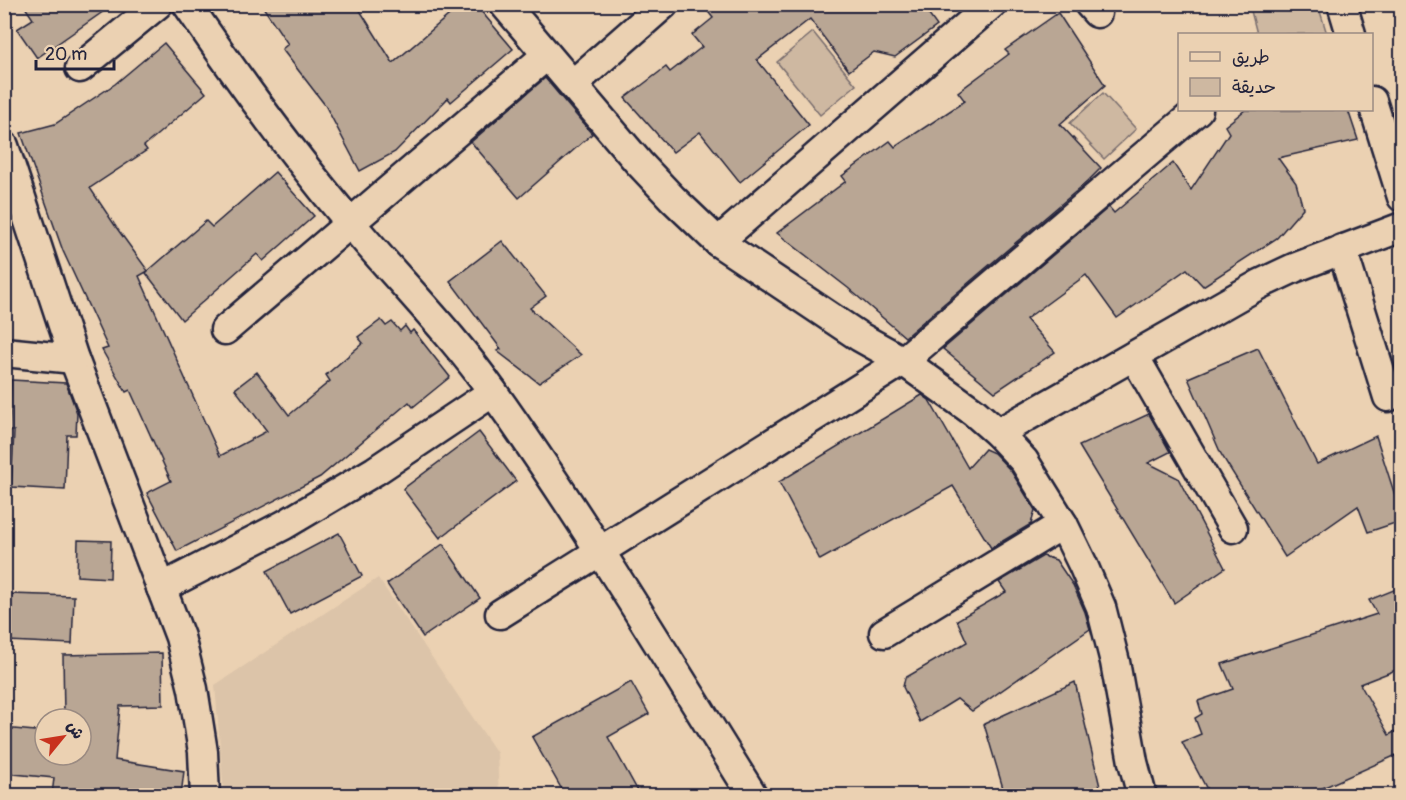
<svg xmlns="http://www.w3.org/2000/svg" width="1406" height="800" viewBox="0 0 1406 800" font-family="Pangolin,'Playpen Sans Arabic',sans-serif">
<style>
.built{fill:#dcc4a9}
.green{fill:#ceb8a1;stroke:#786d6e;stroke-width:1.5}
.building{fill:#b9a694;stroke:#22223b;stroke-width:1.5}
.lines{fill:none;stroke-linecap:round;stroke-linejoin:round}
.minor-casing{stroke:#22223b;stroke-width:33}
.minor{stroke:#ebd1b2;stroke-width:28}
</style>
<rect width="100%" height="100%" fill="#ebd1b2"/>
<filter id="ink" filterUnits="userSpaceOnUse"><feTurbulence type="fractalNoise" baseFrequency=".0167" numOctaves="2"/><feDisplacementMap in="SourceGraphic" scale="12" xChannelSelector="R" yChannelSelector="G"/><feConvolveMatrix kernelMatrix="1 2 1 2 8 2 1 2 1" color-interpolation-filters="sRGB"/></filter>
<g filter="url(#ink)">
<polygon class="built" points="378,578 497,753 499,795 224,795 215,685"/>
<g class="green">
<polygon points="1261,5 1318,5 1327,34 1257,34 1250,7"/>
<polygon points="813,32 856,85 820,115 777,62"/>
<polygon points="1103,93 1136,129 1104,159 1070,123"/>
</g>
<g class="building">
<polygon points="23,4 114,4 37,58 17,29 33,19"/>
<polygon points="261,4 356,4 393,63 462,4 475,4 513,49 451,102 448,98 395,152 360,171 325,105 282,49 288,44"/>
<polygon points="702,4 921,4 937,26 895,57 874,52 849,71 810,19 757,60 809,125 740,182 700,132 673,152 625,98 666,67 670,72 702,47 692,35 713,18"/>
<polygon points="1058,13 1105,85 1060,124 1101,168 1087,182 905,337 848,288 777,233 846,181 842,176 890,141 895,147 965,101 958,92 1009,54 1005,50"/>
<polygon points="164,43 206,93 144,146 147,150 90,188 116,227 148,271 206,221 212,227 275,172 314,216 263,261 257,254 182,320 146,273 148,271 139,276 220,456 267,431 235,389 257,372 289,415 330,381 326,375 363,343 358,337 381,320 386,326 392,322 400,331 405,326 410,333 413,330 450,377 413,407 409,402 320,477 177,551 147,493 171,481 130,390 126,392 102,350 108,348 63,251 21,133 55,124 115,84"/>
<polygon points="545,78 592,134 519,198 471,142"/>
<polygon points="1245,110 1348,110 1358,140 1278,158 1296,183 1303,208 1277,238 1203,286 1187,269 1117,318 1086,275 1026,319 1055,352 995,392 943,349 1109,207 1114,213 1173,163 1191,190 1229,133 1225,126"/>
<polygon points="502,241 546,296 530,308 581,355 539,383 497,351 501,349 450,281"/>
<polygon points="1258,348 1317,464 1376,436 1401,514 1401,521 1368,532 1358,506 1285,557 1221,454 1188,378"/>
<polygon points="11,380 66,383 77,413 76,435 67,435 65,490 11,487 14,431 9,431"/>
<polygon points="922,395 929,400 968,468 985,449 994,453 1011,471 1035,510 1031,524 991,548 953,486 820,560 779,482"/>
<polygon points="1149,414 1170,452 1148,463 1178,478 1225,568 1174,603 1079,446"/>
<polygon points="479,432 516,481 440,538 403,489"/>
<polygon points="339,533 362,576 290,614 267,571"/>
<polygon points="78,540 111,541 110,578 77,576"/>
<polygon points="443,544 480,598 423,637 387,584"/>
<polygon points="1043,556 1056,560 1073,585 1085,612 1090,629 972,711 957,699 920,722 903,687 905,678 967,642 957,620 1006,592 999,582"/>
<polygon points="1401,587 1401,668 1360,684 1389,735 1401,728 1401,753 1307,795 1210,795 1182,742 1201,734 1195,718 1202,714 1198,701 1233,689 1222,664 1377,614 1369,600"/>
<polygon points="10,594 74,596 72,644 8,641"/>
<polygon points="162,653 163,705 120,706 115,760 184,771 181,795 52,795 54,778 4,773 4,728 45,732 45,755 81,755 81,719 59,719 60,714 64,715 63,655"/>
<polygon points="631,682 649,714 608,737 640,795 565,795 532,737"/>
<polygon points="1075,682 1102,795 1005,795 984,724"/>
</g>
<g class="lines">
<g class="minor-casing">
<g id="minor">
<path d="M187,4c51,75 103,147 161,216 48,58 102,111 145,172 93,131 175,268 260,404"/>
<polyline points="504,4 639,163 673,199 718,242 860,337 903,361 974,412 998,433 1024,461 1063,524 1083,565 1101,607 1115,662 1133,762 1142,796"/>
<polyline points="1089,4 1097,13"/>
<polyline points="1342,4 1351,34"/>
<polyline points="80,68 158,4"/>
<polyline points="573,84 664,4"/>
<polyline points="1372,101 1402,197"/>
<polyline points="4,146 74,359 180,637 193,689 203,752 205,796"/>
<polyline points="718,242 992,4"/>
<polyline points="1342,249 1388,397"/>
<polyline points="225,330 547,55"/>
<polyline points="4,352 74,359"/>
<polyline points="1134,356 1233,528"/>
<polyline points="998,433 1260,284 1294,268 1402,227"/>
<polyline points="161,588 284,525 375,471 493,392"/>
<polyline points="500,614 903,361 1198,110"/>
<polyline points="884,633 1063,524"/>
</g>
</g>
<use href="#minor" class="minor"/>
</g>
</g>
<rect width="1406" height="800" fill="none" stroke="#ebd1b2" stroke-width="24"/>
<rect x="12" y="12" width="1382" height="776" fill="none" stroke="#22223b" stroke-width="2" filter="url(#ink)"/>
<rect x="1178" y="33" width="195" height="78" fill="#ebd1b2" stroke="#9b8b82" stroke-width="1.5"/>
<rect x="1190" y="52" width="30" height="9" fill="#ebd1b2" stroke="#9b8b82" stroke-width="1.5"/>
<text x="1232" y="63" font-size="18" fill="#22223b">طريق</text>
<rect x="1190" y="78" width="30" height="18" fill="#ceb8a1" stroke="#9b8b82" stroke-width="1.5"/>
<text x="1232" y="93" font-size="18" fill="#22223b">حديقة</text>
<g transform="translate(63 737) rotate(60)"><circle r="28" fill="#ebd1b2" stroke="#9b8b82" stroke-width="1.5"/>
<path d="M0-4.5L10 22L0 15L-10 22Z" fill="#c8321e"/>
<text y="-9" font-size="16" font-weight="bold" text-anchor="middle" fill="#22223b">ش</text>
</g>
<path d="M36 60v9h78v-9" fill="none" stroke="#22223b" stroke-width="3"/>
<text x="45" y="60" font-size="18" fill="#22223b" stroke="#ebd1b2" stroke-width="4.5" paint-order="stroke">20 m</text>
</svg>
